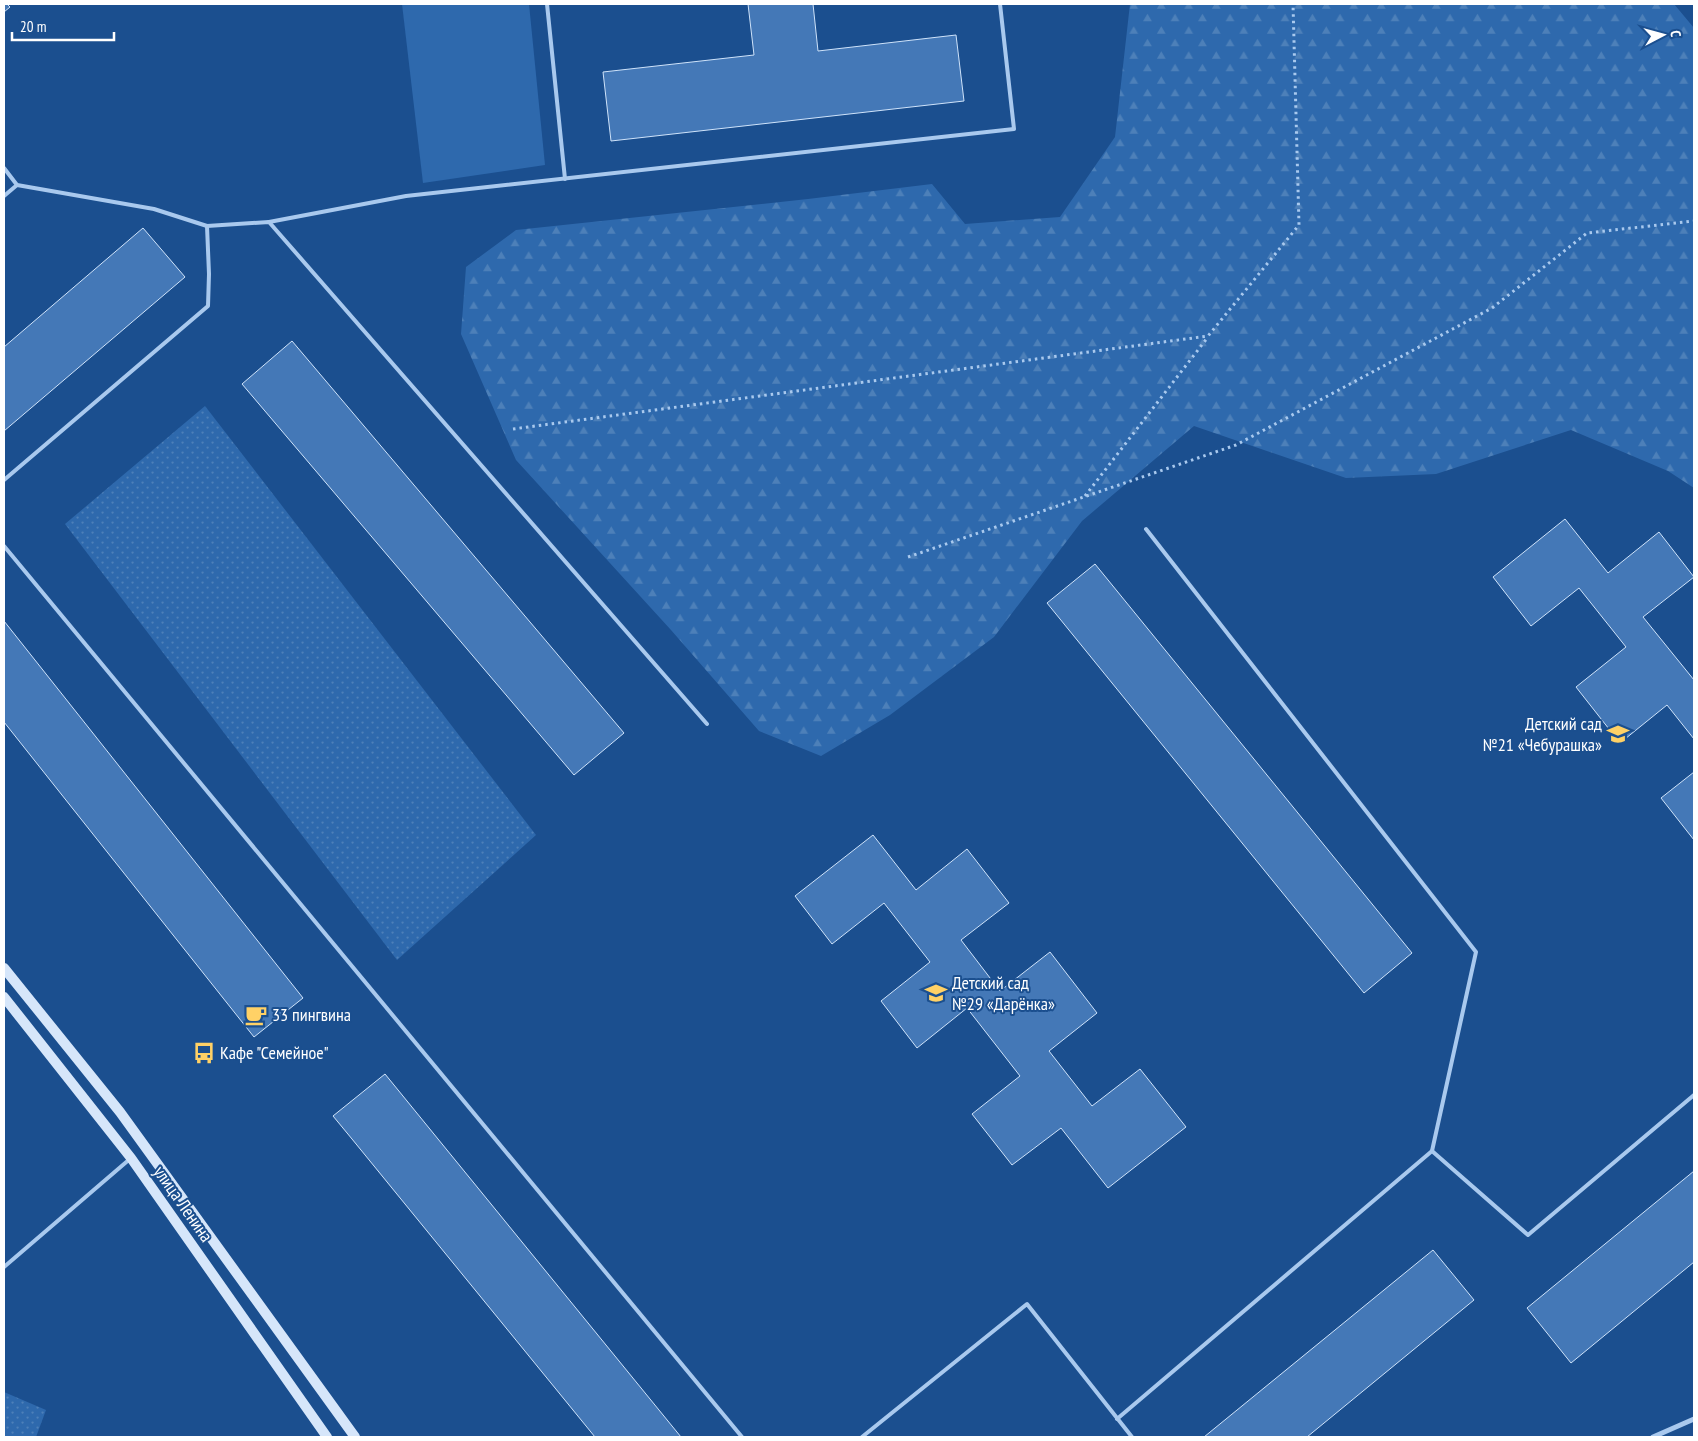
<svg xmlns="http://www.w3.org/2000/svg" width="1698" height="1441" viewBox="0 0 1698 1441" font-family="'PT Sans Narrow',sans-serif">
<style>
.forest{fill:url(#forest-firs)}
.park{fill:url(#park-dots)}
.pitch{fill:#2e69ad}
.building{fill:#4478b7;stroke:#cfe3fa}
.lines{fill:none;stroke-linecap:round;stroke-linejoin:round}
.path{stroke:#a9c9ee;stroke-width:3;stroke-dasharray:2.5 4;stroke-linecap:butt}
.service{stroke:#a9c9ee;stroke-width:4}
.minor{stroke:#a9c9ee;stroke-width:5}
.secondary{stroke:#d6e6fa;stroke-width:10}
.labels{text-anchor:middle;stroke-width:4;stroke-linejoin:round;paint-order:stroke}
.poi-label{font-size:18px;fill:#fff;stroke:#1b4f8f;text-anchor:start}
.street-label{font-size:18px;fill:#fff;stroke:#1b4f8f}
</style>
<defs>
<pattern id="forest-firs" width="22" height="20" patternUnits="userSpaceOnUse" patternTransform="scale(1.25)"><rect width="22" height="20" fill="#2e69ad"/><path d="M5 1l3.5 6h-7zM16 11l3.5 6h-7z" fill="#4d80b9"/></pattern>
<pattern id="park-dots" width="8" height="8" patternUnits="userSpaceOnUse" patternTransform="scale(1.25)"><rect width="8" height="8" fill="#2e69ad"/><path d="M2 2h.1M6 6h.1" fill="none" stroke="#4d80b9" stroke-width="1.8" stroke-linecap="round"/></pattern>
</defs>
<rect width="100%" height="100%" fill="#1b4f8f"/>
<polygon class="forest" points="1130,4 1674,4 1694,28 1694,488 1668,471 1571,430 1436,474 1346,478 1194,426 1082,521 994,637 890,715 821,756 759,731 671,630 516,460 461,334 466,267 516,230 808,199 932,184 965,224 1060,217 1115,137"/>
<g class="park">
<polygon points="205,406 536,835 397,960 65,524"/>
<polygon points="4,1392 46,1410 36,1437 4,1437"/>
</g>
<polygon class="pitch" points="402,4 529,4 545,165 423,183"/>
<g class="building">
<polygon points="4,4 7,4 10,7 4,12"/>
<polygon points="748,4 813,4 818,51 956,35 964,101 611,141 603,72 754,55"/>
<polygon points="143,228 185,277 4,431 4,347"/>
<polygon points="292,341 624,733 574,775 242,384"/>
<polygon points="1565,519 1608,573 1659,532 1694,577 1643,617 1694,680 1694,739 1667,705 1620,743 1576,687 1626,647 1579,588 1531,626 1493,577"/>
<polygon points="1095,564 1412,953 1364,993 1047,603"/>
<polygon points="4,621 303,998 254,1037 4,722"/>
<polygon points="1694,772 1694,840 1661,798"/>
<polygon points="873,835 916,890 967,849 1009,903 961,940 1000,991 1050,952 1097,1013 1049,1051 1092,1106 1140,1069 1186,1127 1108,1188 1061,1128 1012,1165 972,1114 1020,1076 967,1008 917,1048 881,1001 930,962 884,903 832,944 795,896"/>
<polygon points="385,1074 681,1437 595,1437 352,1139 333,1116"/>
<polygon points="1694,1171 1694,1262 1571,1363 1527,1308"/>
<polygon points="1433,1250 1474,1300 1307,1437 1204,1437"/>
</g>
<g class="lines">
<g class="path">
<polyline points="513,429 1208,336 1299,225 1293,4"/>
<polyline points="1085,496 1208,337"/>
<polyline points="908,557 1236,445 1492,308 1587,233 1694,221"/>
</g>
<g class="service">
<polyline points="547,4 565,179"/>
<polyline points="4,168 17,185 154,209 207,226 269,222 707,724"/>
<polyline points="4,196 17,185"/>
<polyline points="269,222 406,196 1014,129 1000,4"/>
<polyline points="4,480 208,306 209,274 207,226"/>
<polyline points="1146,529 1476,952 1432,1151"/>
<polyline points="4,546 742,1437"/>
<polyline points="4,1267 131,1158"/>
<polyline points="1117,1419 1432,1151 1528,1235 1694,1095"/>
<polyline points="862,1437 1027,1304 1132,1437"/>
</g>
<polyline class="minor" points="1653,1437 1694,1419"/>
<g class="secondary">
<polyline points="4,968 120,1112 355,1437"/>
<polyline points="4,997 131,1158 327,1437"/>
</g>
</g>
<defs>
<g id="school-bare" transform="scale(1.725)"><path d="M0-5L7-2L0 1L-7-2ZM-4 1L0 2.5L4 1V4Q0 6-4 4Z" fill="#ffd166" stroke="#1b4f8f" stroke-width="2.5" paint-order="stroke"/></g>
<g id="cafe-bare" transform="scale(1.725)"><path d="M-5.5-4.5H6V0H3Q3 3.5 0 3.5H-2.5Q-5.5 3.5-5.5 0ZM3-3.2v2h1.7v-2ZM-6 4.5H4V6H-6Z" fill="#ffd166" stroke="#1b4f8f" stroke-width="2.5" paint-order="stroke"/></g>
<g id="bus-bare" transform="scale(1.725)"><path d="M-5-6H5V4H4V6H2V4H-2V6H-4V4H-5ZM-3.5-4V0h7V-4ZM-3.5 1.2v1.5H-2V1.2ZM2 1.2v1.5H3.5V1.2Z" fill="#ffd166" stroke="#1b4f8f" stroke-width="2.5" paint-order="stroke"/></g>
</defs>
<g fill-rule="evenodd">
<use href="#school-bare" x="1618" y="734"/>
<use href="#school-bare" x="936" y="993"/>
<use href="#cafe-bare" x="256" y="1015"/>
<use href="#bus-bare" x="204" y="1053"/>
</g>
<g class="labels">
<g class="poi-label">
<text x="1602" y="730" text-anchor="end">Детский сад<tspan x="1602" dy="21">№21 «Чебурашка»</tspan></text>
<text x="952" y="989">Детский сад<tspan x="952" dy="21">№29 «Дарёнка»</tspan></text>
<text x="272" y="1021">33 пингвина</text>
<text x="220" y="1059">Кафе "Семейное"</text>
</g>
<g class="street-label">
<text transform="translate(183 1204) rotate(55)" y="6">улица Ленина</text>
</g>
</g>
<rect width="1698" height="1441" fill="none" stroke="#ffffff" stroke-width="10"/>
<g transform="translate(1663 35) rotate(84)" stroke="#1b4f8f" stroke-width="4" paint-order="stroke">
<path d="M0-4L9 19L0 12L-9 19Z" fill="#ffffff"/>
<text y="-8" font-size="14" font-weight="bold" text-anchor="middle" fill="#ffffff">С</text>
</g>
<path d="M12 32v8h102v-8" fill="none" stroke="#ffffff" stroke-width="2.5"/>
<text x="20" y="32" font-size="15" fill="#ffffff" stroke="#1b4f8f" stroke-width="4" paint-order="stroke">20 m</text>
</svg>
